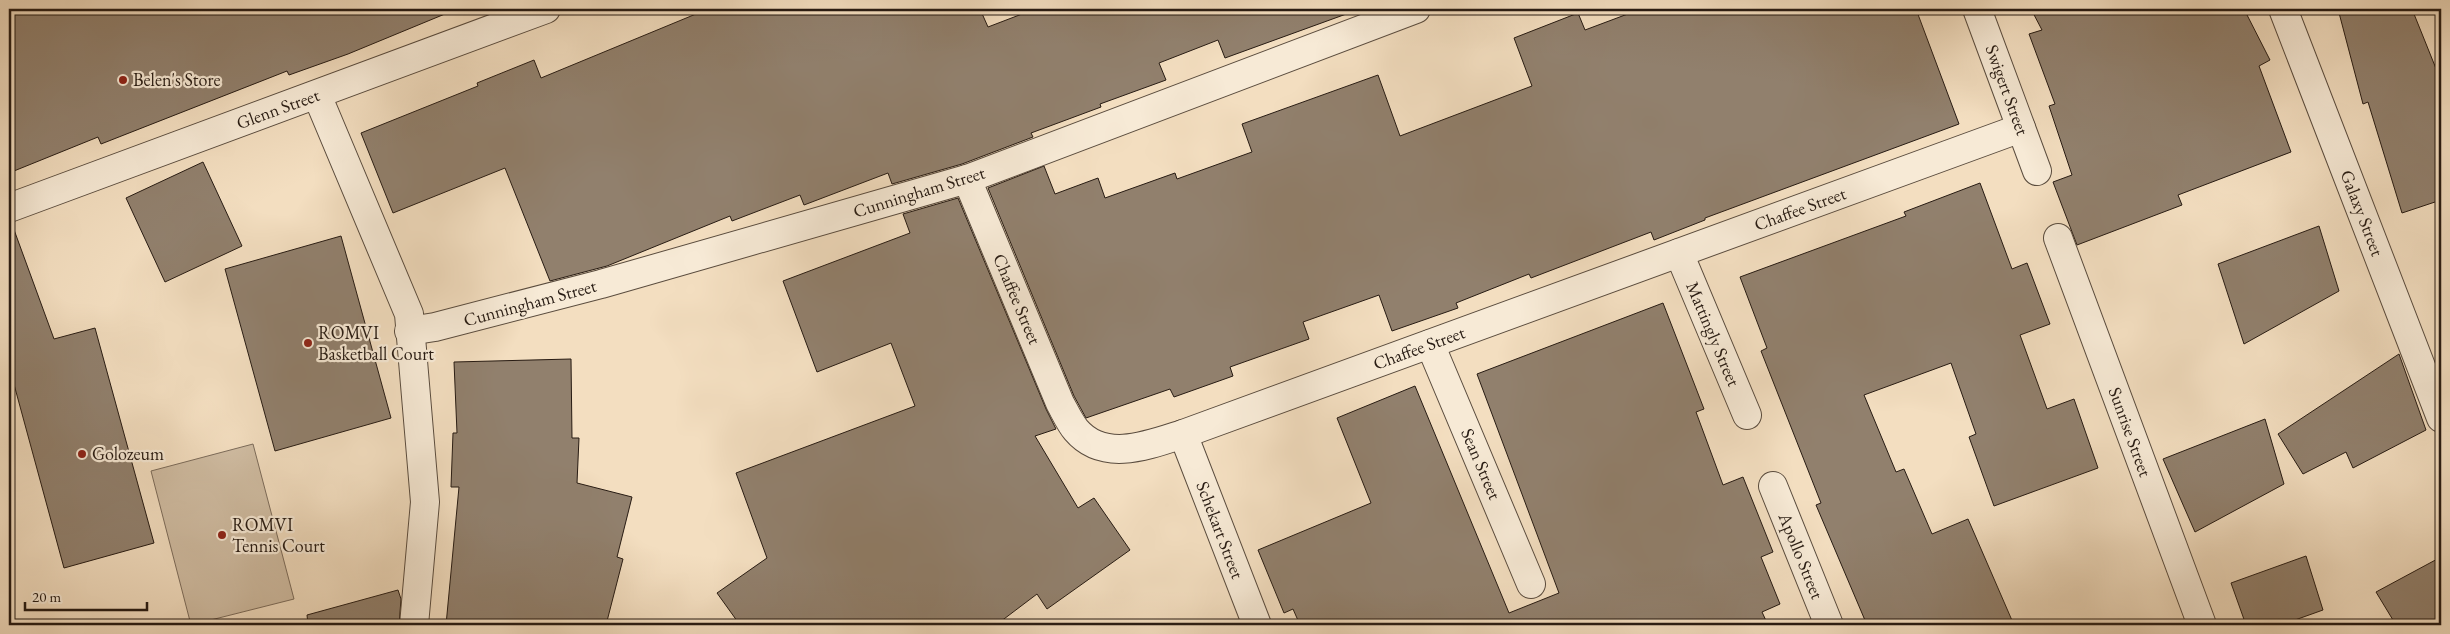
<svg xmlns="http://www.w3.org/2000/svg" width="2450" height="634" viewBox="0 0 2450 634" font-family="'EB Garamond',serif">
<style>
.green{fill:#d0bda3;stroke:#7c6c5b}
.building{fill:#91806d;stroke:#271b13}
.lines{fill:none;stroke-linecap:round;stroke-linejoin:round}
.minor-casing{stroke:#5a4c3e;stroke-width:30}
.minor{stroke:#f7ead6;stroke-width:28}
.poi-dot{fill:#8f2418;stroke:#f7ead6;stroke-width:2}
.labels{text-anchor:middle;stroke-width:4.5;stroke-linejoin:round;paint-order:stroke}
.poi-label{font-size:18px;fill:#271b13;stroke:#f7ead6;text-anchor:start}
.street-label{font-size:18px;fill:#271b13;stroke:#f7ead6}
</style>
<rect width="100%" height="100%" fill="#f3dec0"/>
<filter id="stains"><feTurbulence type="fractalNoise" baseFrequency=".004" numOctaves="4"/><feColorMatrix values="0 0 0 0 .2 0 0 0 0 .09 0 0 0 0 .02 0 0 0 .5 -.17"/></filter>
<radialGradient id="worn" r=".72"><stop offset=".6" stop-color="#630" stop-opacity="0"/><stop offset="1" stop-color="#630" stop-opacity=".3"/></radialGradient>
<polygon class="green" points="253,444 294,599 191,625 151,471"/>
<g class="building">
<polygon points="9,9 457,9 348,54 289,75 287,71 101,144 98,137 9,173"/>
<polygon points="708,9 980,9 988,27 1035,9 1349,9 1349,13 1225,58 1218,40 1159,63 1166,80 1100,104 1101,107 1031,133 1033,137 962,164 892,184 888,173 804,205 800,195 732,221 730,216 607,266 550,281 505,168 393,213 361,133 478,86 477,83 534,60 541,78"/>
<polygon points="1641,9 1916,9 1959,124 1705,218 1705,220 1654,240 1651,232 1531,278 1529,274 1456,303 1458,308 1392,331 1379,295 1303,322 1309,339 1230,367 1233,376 1174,397 1170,389 1086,418 1074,396 988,188 1044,166 1055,194 1098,178 1105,198 1175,173 1177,179 1252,152 1242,124 1378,75 1400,136 1532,86 1514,38 1578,13 1585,30"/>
<polygon points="2031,9 2244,9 2270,60 2259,66 2291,152 2178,195 2182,205 2077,245 2053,182 2072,175 2049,106 2055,104 2029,34 2042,30"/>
<polygon points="2338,9 2412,9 2441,81 2441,200 2402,213 2368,102 2363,104"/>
<polygon points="203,162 242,246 165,282 126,198"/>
<polygon points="1980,183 2012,269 2027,263 2050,324 2020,335 2047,409 2074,399 2098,468 1994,506 1969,437 1976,434 1951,363 1864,395 1896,472 1904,469 1932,534 1968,519 2014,625 1867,625 1816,505 1821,503 1761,351 1767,348 1740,277 1906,216 1904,212"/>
<polygon points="958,198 1046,409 1056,429 1035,436 1078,508 1094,498 1130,550 1047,609 1037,594 996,625 740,625 717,593 767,558 736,473 915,406 891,343 817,372 783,281 910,233 903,214"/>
<polygon points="2319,226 2339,291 2244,344 2218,264"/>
<polygon points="13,227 54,339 95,328 154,543 64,568 9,366 9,228"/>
<polygon points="341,236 391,418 275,451 225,269"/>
<polygon points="1663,303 1704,409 1696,412 1723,485 1743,477 1773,552 1761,557 1780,604 1762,612 1768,625 1300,625 1293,609 1284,613 1258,550 1371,503 1337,418 1415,386 1509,613 1559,593 1477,374"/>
<polygon points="2399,354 2426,430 2353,468 2346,452 2303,474 2278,434"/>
<polygon points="571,359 572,438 579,438 577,483 632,497 617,557 623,559 606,625 446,625 459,487 451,487 453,433 457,433 454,362"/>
<polygon points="2265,419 2284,484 2195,532 2163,459"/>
<polygon points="2306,556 2323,610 2281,625 2246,625 2231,583"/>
<polygon points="2441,557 2441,625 2396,625 2376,592"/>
<polygon points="398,590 401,599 399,625 308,625 307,615"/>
</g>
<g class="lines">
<g class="minor-casing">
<g id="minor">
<polyline points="1977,9 2037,171"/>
<polyline points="2283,9 2441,418"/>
<polyline points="317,95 409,314 425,502 414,625"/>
<path d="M967,179l93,224c5,9 10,20 16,27 28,33 73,15 107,4l838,-306"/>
<polyline points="9,208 546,9"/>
<polyline points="2058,238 2202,625"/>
<polyline points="1679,253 1747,415"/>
<polyline points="409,331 435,327 601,284 967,179 1416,9"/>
<polyline points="1430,344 1531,584"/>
<polyline points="1183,434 1257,625"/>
<polyline points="1773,486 1829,625"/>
</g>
</g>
<use href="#minor" class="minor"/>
</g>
<g class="poi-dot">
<circle cx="123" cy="80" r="5"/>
<circle cx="308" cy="343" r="5"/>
<circle cx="82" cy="454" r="5"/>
<circle cx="222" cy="535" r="5"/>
</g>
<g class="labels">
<g class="poi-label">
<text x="133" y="86">Belen's Store</text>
<text x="318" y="339">ROMVI<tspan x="318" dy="21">Basketball Court</tspan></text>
<text x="92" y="460">Golozeum</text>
<text x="232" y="531">ROMVI<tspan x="232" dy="21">Tennis Court</tspan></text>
</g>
<g class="street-label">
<text transform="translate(2007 90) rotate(70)" y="6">Swigert Street</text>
<text transform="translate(278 109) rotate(-20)" y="6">Glenn Street</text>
<text transform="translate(919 192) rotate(-17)" y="6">Cunningham Street</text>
<text transform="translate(1800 209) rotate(-20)" y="6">Chaffee Street</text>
<text transform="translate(2362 213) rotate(69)" y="6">Galaxy Street</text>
<text transform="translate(1017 299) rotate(67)" y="6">Chaffee Street</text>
<text transform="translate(530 303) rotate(-15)" y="6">Cunningham Street</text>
<text transform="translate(1713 334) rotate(67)" y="6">Mattingly Street</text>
<text transform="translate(1419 348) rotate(-20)" y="6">Chaffee Street</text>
<text transform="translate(2130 432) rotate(70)" y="6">Sunrise Street</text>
<text transform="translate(1481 464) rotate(67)" y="6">Sean Street</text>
<text transform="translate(1220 530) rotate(69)" y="6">Schekart Street</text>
<text transform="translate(1801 556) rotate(68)" y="6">Apollo Street</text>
</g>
</g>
<rect width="2450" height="634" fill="none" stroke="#f3dec0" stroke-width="30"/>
<rect x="10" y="10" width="2430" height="614" fill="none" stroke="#271b13" stroke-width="2.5"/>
<rect x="15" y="15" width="2420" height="604" fill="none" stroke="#271b13"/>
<path d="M25 602v8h122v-8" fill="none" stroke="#271b13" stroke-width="2.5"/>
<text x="32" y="602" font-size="15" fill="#271b13" stroke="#f7ead6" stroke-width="4" paint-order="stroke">20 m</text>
<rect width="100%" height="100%" filter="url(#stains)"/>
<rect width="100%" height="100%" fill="url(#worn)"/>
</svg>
